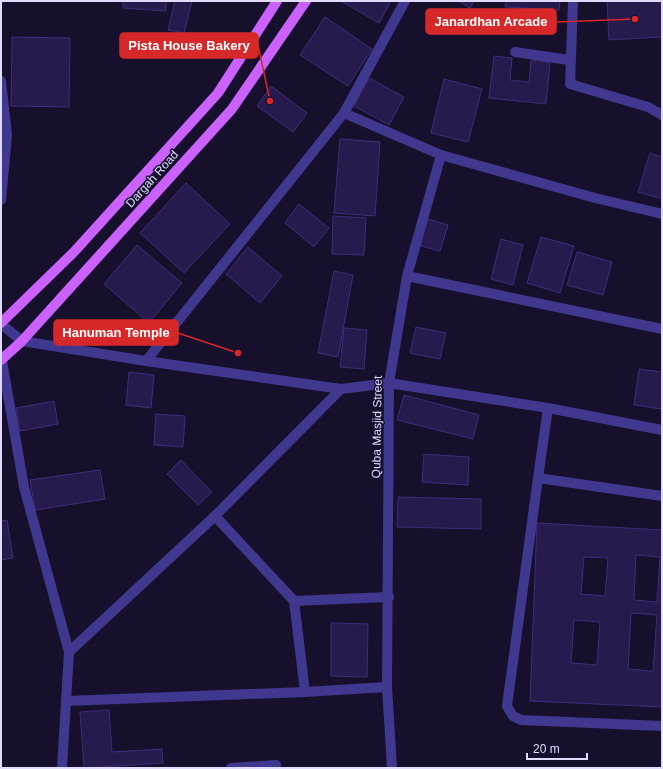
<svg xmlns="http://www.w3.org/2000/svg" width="663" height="769" viewBox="0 0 663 769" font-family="Arial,sans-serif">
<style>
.building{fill:#271b4e;stroke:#3f2c7c;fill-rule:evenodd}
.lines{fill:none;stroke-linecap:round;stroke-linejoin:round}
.minor{stroke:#3f388e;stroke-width:10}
.major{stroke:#cb62ff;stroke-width:10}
.labels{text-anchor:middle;stroke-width:3;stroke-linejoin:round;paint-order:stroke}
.street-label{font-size:12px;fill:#e1dbff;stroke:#16102c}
.leader{fill:none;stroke:#d62828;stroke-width:1.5}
.callout-dot{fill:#d62828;stroke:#16102c;stroke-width:1.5}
.callout{fill:#d62828;stroke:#d62828;stroke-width:1.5}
.callout-label{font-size:13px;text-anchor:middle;font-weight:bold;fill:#fff}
</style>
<rect width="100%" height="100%" fill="#16102c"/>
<g class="building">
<polygon points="123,1 166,1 166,11 123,8"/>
<polygon points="175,1 192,1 184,33 168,30"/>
<polygon points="341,1 391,1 379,23"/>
<polygon points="458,1 474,1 470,8"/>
<polygon points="506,1 560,1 559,10 505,7"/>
<polygon points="607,1 662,1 662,37 609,40"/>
<polygon points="325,17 372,49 348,86 300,55"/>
<polygon points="12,37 70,38 69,107 11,106"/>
<polygon points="494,56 512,58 510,80 529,82 531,60 550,62 546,104 489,98"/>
<polygon points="369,78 404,97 389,125 354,106"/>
<polygon points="444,79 482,89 468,142 431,133"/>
<polygon points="271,86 307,113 293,132 257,106"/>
<polygon points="340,139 380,142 375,216 334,213"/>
<polygon points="650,153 662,157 662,199 638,192"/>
<polygon points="186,183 230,224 184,273 140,233"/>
<polygon points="299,204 329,228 314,247 285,223"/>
<polygon points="333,216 366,218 364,255 332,254"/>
<polygon points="425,218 448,225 440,251 417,245"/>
<polygon points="541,237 574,246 560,293 527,283"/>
<polygon points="501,239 523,245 513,285 491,279"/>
<polygon points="137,245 182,283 149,323 104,284"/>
<polygon points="248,247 282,276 260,303 226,274"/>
<polygon points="577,252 612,262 603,295 567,285"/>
<polygon points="334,271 353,275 338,357 318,353"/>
<polygon points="416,327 446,333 440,359 410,353"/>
<polygon points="344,328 367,330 364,369 340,367"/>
<polygon points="639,369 662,372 662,409 634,405"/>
<polygon points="129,372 154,375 151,408 126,405"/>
<polygon points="404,395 479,415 473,439 397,420"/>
<polygon points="54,401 58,424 20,431 16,408"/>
<polygon points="156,414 185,416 183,447 154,445"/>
<polygon points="424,454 469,457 468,485 422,482"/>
<polygon points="181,460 212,492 198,505 167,474"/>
<polygon points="100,470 105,499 35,510 30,480"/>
<polygon points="398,497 481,499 481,529 397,527"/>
<polygon points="7,520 13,558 1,560 1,521"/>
<path d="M537,523l125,7v177l-132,-6zM636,555l24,2 -3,45 -23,-2zM584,557l24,1 -3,38 -24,-2zM631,613l26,2 -4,56 -25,-2zM574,620l26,2 -3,43 -26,-2z"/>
<polygon points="331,623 368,624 367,677 331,676"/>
<polygon points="109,710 112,752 162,749 163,763 84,768 80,712"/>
</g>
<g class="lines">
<g class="minor">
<polyline points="573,1 570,84 648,107 662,115"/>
<polyline points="515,52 569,60"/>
<polyline points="1,81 7,135 1,200"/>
<polyline points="344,113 441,155 595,198 662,214"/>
<polyline points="407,276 441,155"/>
<polyline points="1,324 22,341 146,361 341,389 389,383 548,408 662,430"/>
<polyline points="1,355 24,487 69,652 62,768"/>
<polyline points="146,361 344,113 405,1"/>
<polyline points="548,408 538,478 662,496"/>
<polyline points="538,478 507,706 513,716 521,720 662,726"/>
<polyline points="215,516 294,601"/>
<polyline points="69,652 215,516 341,389"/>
<polyline points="305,692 294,601 389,597"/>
<polyline points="66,701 305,692 387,687"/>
<polyline points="231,768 276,765"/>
<polyline points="392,768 387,687 389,383 407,276 662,329"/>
</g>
<g class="major">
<polyline points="1,323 73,253 218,93 277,1"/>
<polyline points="1,360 22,341 232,109 306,1"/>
</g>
</g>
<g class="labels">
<g class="street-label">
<text transform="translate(152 179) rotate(-48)" y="4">Dargah Road</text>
<text transform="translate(377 427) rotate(-89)" y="4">Quba Masjid Street</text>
</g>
</g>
<path class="leader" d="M635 19L556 22M270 101L258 45M238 353L178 333"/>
<g class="callout-dot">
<circle cx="635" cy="19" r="4"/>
<circle cx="270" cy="101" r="4"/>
<circle cx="238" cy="353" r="4"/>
</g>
<g class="callout">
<rect x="426" y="9" width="130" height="25" rx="4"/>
<rect x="120" y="33" width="138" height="25" rx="4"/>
<rect x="54" y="320" width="124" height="25" rx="4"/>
</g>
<g class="callout-label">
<text x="491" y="26">Janardhan Arcade</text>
<text x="189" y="50">Pista House Bakery</text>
<text x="116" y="337">Hanuman Temple</text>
</g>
<rect width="663" height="769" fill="none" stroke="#e1dbff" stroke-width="4"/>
<path d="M527 753v6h60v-6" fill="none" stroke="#e1dbff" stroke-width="2"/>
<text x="533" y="753" font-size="12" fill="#e1dbff" stroke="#16102c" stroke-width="3" paint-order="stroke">20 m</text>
</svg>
